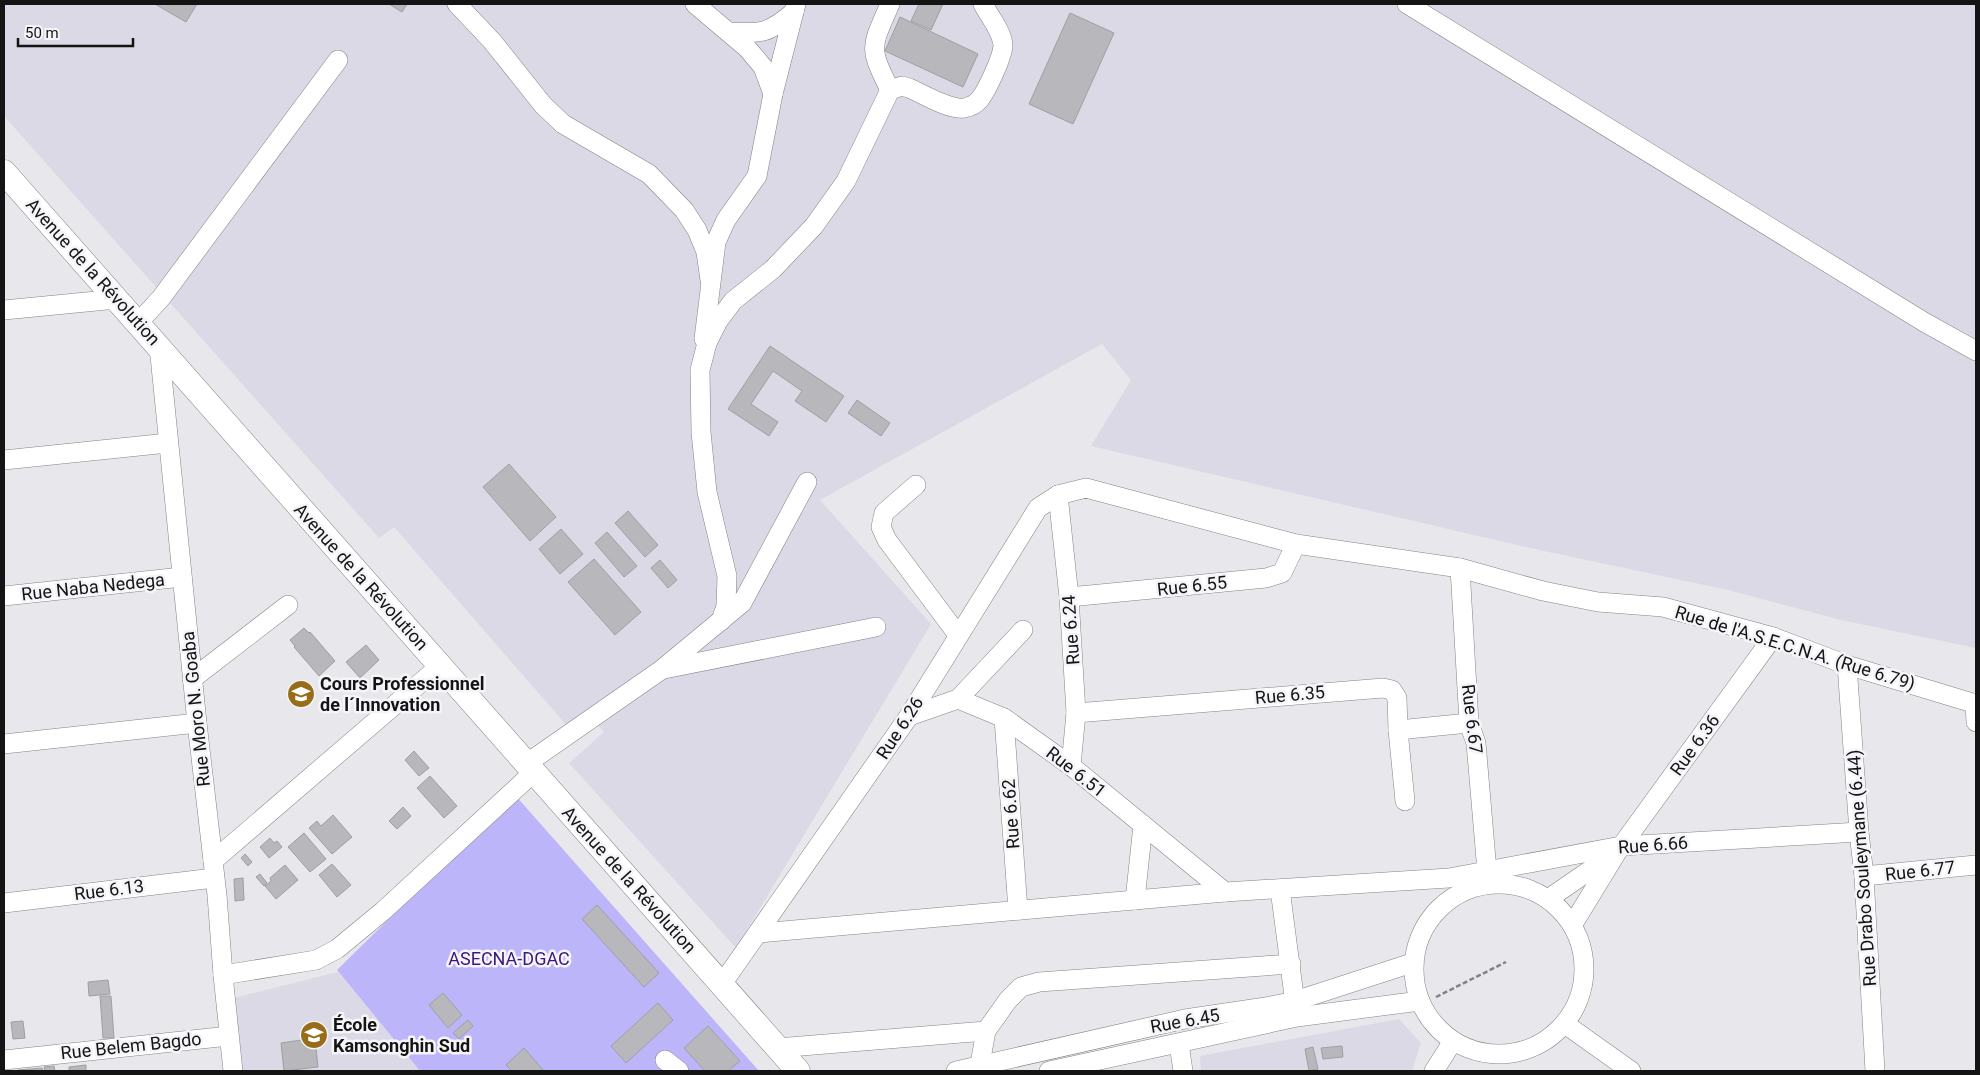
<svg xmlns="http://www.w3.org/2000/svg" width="1980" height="1075" viewBox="0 0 1980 1075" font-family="Roboto,sans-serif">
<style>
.built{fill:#dad9e5}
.green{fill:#bcb5f9}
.building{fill:#b8b8bc;stroke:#9f9fa3}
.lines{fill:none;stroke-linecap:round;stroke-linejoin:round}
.minor-casing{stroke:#838387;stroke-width:20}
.major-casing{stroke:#838387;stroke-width:25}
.path{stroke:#828184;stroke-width:2.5;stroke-dasharray:5 2.5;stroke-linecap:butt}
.minor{stroke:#fff;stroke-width:19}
.major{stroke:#fff;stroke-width:24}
.labels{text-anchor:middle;stroke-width:5;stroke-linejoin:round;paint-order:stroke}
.street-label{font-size:18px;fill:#141415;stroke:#f5f5f9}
.poi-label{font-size:18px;font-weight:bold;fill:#141415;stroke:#f5f5f9;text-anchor:start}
.park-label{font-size:18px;fill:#391880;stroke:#f5f5f9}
</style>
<rect width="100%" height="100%" fill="#e8e7ec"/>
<g class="built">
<polygon points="4,4 1976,4 1976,648 1841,620 1728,590 1530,548 1091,446 1131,380 1102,344 820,500 931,624 736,948 569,763 604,732 588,715 569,728 394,527 379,538 4,116"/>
<polygon points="338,972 420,1071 243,1071 234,998"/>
<polygon points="1399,1019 1421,1043 1412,1071 1201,1071 1200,1056"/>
</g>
<polygon class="green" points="515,795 759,1071 420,1071 337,970"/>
<g class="building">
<polygon points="155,4 197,4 186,22"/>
<polygon points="389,4 407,4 402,12"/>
<polygon points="919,4 943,4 931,30 911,21"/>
<polygon points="1070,13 1114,33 1073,124 1029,104"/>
<polygon points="900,17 978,54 963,87 885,51"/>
<polygon points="770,346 844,396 826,422 795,401 802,391 773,371 751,404 778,422 769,436 728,409"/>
<polygon points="857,400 890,423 881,436 848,413"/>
<polygon points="509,464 556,517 530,541 483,487"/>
<polygon points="628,511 658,545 645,557 615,523"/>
<polygon points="561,529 583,554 560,574 539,549"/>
<polygon points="607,532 637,566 624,577 595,543"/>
<polygon points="594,559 641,612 615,635 568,582"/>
<polygon points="660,560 677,580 668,588 651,568"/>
<polygon points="304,628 309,633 310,632 335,661 319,676 294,647 295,646 290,640"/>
<polygon points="366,645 379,660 360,678 346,662"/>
<polygon points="414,751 429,768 419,776 405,760"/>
<polygon points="430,776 457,806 444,818 417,788"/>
<polygon points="403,807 411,816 397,829 389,821"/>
<polygon points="333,815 352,837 332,854 309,828 317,821 321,826"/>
<polygon points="304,833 326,859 310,872 288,847"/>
<polygon points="270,838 274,843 277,841 282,847 269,858 260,847"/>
<polygon points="245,854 252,862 248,866 241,858"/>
<polygon points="332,864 351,885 337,897 319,875"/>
<polygon points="285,865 298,880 276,899 265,886 271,881 270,878"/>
<polygon points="260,874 267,883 264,886 256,877"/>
<polygon points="243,878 244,900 235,901 234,879"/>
<polygon points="597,905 659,973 644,987 582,919"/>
<polygon points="108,980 110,994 89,996 88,982"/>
<polygon points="443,993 462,1015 448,1028 429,1005"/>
<polygon points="100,996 111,996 114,1038 103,1038"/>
<polygon points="658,1003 673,1020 626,1063 611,1046"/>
<polygon points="468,1020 473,1026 459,1039 453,1033"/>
<polygon points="23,1021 25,1038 13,1039 11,1022"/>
<polygon points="708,1026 740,1061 728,1071 705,1071 684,1048"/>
<polygon points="315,1038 318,1067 284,1071 281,1043"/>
<polygon points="1342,1046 1343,1057 1323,1059 1321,1048"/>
<polygon points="1313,1047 1318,1069 1309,1071 1305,1049"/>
<polygon points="524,1048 544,1071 512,1071 506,1065"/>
<polygon points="86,1065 86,1071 69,1071 69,1067"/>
<polygon points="54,1066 55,1071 45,1071 44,1067"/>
<polygon points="42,1068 43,1071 18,1071 18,1070"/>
</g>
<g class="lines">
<g class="minor-casing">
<g id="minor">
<polyline points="457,4 492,41 543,105 563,124 649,174 684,210 697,230 706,252 710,280"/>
<polyline points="695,4 747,48 763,67 773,94"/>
<path d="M890,4c-19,44 -22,42 0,86"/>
<polyline points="1407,4 1924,322 1976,351"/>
<path d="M729,32c33,2 40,1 65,-20"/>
<polyline points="4,310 117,299"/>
<polyline points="138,323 161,298 338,60"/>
<polyline points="704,339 716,242 726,220 757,176 773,94 796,4"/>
<polyline points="159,346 197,723 217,895 223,975 233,1071"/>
<polyline points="4,460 168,443"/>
<polyline points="916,485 884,513 881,527 887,540 958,635"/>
<polyline points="1058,495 1069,597 1076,713 1071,766"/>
<polyline points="1460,568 1469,723 1476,743 1487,871"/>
<polyline points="4,596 182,577"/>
<polyline points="1069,597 1266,578 1282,573 1296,544"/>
<path d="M721,621l5,-15 1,-30 -20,-84 -6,-60 -1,-62 7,-27 11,-22 15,-20 40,-32 41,-43 32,-45 44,-91 12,-4 7,2c14,6 40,22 55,20 6,-1 12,-4 16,-9 7,-9 23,-43 23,-54 -1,-14 -14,-29 -20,-41"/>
<polyline points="1847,665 1859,832 1864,876 1875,1071"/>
<polyline points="664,669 876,627"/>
<polyline points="192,679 288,605"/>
<polyline points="958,699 1023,630"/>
<polyline points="1975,703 1976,722"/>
<polyline points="1076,713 1383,688 1392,690 1397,698 1398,730 1405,801"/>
<polyline points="909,716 958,699 1004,718 1071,766 1225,892"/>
<polyline points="1004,718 1018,910"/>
<polyline points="1398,730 1469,723"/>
<polyline points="4,744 197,723"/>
<polyline points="526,764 661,670 742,603 807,482"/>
<polyline points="213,861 440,666"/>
<polyline points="1864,876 1976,865"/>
<circle cx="1499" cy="969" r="85"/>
<polyline points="1280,889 1296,1011"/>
<polyline points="1548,899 1612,855"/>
<polyline points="1135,900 1143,825"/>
<polyline points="4,903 214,878"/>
<polyline points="1573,924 1617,852 1773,637"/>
<polyline points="760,933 1225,892 1449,878 1621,846 1859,832"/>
<polyline points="223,975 316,960 337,949 383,911 534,772"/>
<polyline points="722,984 909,716 1038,508 1058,495 1086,488 1296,544 1460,568 1543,591 1598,602 1663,607 1773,637 1847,665 1976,704"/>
<polyline points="1565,1024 1631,1071"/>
<polyline points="1179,1044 1183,1071"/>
<polyline points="777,1048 986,1031"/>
<polyline points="4,1060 229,1036"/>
<polyline points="665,1060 679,1071"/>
<polyline points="956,1071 1185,1019 1266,1007 1295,1001 1412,963"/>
<polyline points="981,1071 980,1064 986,1031 1008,1000 1021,987 1039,982 1291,964"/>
<polyline points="1049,1071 1297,1017 1420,1001"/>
<polyline points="1434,1071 1453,1041"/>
</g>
</g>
<g class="major-casing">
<polyline id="major" points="4,172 798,1071"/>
</g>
<polyline class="path" points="1436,997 1506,962"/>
<use href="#minor" class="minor"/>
<use href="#major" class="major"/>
</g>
<defs>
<g id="university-disc" transform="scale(1.4375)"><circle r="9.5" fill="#986d1a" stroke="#f5f5f9"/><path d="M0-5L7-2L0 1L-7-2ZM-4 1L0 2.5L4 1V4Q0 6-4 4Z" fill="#fff"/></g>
<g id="school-disc" transform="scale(1.4375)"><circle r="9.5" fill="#986d1a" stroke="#f5f5f9"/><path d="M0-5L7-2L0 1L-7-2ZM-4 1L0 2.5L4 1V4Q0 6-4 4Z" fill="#fff"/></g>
</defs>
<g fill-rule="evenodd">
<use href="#university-disc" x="301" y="694"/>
<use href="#school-disc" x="314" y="1035"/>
</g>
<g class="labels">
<g class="street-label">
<text transform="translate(93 272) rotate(48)" y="6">Avenue de la Révolution</text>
<text transform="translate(361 577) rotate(48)" y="6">Avenue de la Révolution</text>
<text transform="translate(1192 586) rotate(-6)" y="6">Rue 6.55</text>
<text transform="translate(93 587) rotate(-6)" y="6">Rue Naba Nedega</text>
<text transform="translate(1071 630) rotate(-94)" y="6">Rue 6.24</text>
<text transform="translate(1795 648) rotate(17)" y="6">Rue de l'A.S.E.C.N.A. (Rue 6.79)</text>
<text transform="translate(1290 695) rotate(-5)" y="6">Rue 6.35</text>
<text transform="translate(196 709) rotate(-96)" y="6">Rue Moro N. Goaba</text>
<text transform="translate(1472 719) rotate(83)" y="6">Rue 6.67</text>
<text transform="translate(900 728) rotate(-57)" y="6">Rue 6.26</text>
<text transform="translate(1695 745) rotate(-54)" y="6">Rue 6.36</text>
<text transform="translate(1076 772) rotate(38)" y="6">Rue 6.51</text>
<text transform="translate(1011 814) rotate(-94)" y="6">Rue 6.62</text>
<text transform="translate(1653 845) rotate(-4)" y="6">Rue 6.66</text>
<text transform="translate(1862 868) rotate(-94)" y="6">Rue Drabo Souleymane (6.44)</text>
<text transform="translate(1920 871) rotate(-6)" y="6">Rue 6.77</text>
<text transform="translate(629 880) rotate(48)" y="6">Avenue de la Révolution</text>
<text transform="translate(109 890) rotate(-7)" y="6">Rue 6.13</text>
<text transform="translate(1185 1021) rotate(-10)" y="6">Rue 6.45</text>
<text transform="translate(131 1046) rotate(-6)" y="6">Rue Belem Bagdo</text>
</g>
<g class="poi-label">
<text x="320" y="690">Cours Professionnel<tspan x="320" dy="21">de l´Innovation</tspan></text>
<text x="333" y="1031">École<tspan x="333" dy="21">Kamsonghin Sud</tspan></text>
</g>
<g class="park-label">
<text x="509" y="965">ASECNA-DGAC</text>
</g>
</g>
<rect width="1980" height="1075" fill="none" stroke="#141415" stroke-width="10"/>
<path d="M18 38v8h115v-8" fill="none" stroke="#141415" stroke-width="2.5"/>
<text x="25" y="38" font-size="15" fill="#141415" stroke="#f5f5f9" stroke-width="4" paint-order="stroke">50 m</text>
</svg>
